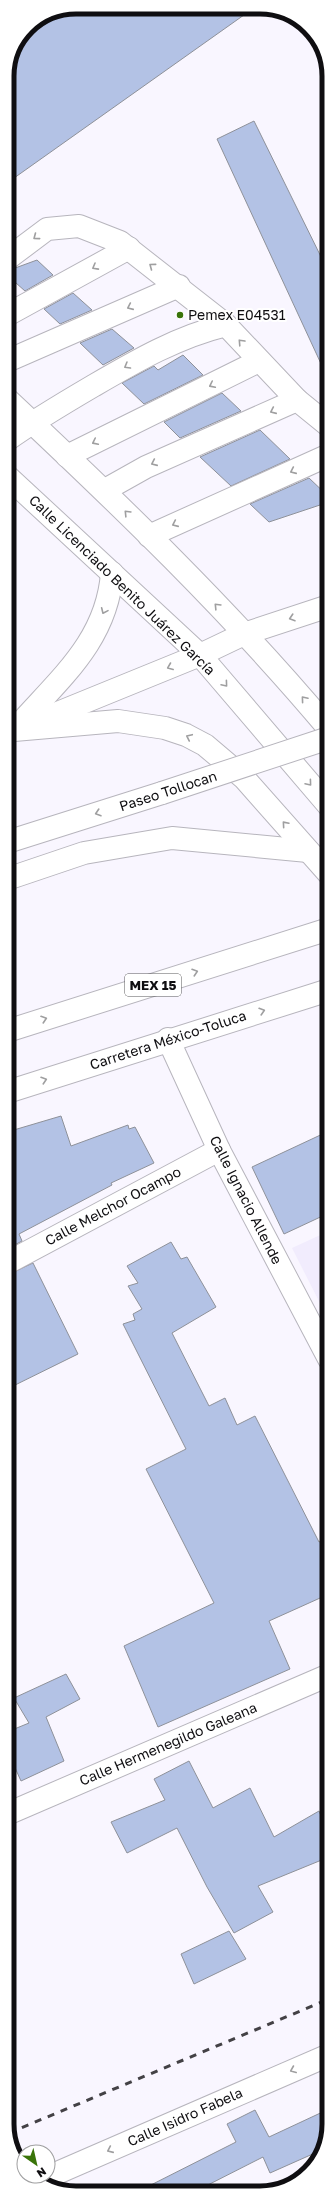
<svg xmlns="http://www.w3.org/2000/svg" width="336" height="2200" viewBox="0 0 336 2200" font-family="'Golos Text',sans-serif">
<style>
.built{fill:#f1ecfd}
.building{fill:#b3c2e5;stroke:#8e9199}
.lines{fill:none;stroke-linecap:round;stroke-linejoin:round}
.minor-casing{stroke:#b7b5bd;stroke-width:24}
.major-casing{stroke:#b7b5bd;stroke-width:24}
.highway-casing{stroke:#b7b5bd;stroke-width:24}
.minor{stroke:#fff;stroke-width:22}
.major{stroke:#fff;stroke-width:22}
.highway{stroke:#fff;stroke-width:22}
.rail{stroke:#434145;stroke-width:3;stroke-dasharray:7 7;stroke-linecap:butt}
.highway-bridge-casing{stroke:#b7b5bd;stroke-width:24;stroke-linecap:butt}
.highway-bridge{stroke:#fff;stroke-width:22}
.oneway{stroke:#9f9fa0}
.poi-dot{fill:#397409;stroke:#fff;stroke-width:1.5}
.labels{text-anchor:middle;stroke-width:4;stroke-linejoin:round;paint-order:stroke}
.shield{fill:#fff;stroke:#575658;stroke-width:1}
.shield-label{font-size:13px;font-weight:bold;fill:#0f0e11}
.poi-label{font-size:14px;fill:#0f0e11;stroke:#fff;text-anchor:start}
.street-label{font-size:14px;fill:#0f0e11;stroke:#fff}
.rim{fill:none;stroke:#0f0e11;stroke-width:5}
</style>
<rect width="100%" height="100%" fill="#f9f6ff"/>
<polygon class="built" points="329,1231 329,1321 292,1248"/>
<g class="building">
<polygon points="251,10 7,183 7,75 12,49 27,27 50,12"/>
<polygon points="254,121 329,273 329,381 217,139"/>
<polygon points="37,260 53,275 25,291 7,275 7,271"/>
<polygon points="73,293 92,310 60,324 44,309"/>
<polygon points="112,329 134,348 103,365 80,343"/>
<polygon points="183,355 203,375 144,404 122,383 154,366 158,370"/>
<polygon points="222,393 241,411 180,438 164,422"/>
<polygon points="260,430 290,459 231,486 200,457"/>
<polygon points="309,478 329,497 329,502 269,522 250,504"/>
<polygon points="61,1116 71,1146 128,1125 129,1129 135,1127 154,1163 111,1183 112,1185 19,1234 22,1241 7,1249 7,1132"/>
<polygon points="329,1131 329,1213 284,1234 252,1167"/>
<polygon points="171,1242 181,1259 187,1257 216,1307 172,1333 209,1406 225,1398 237,1425 255,1416 319,1542 329,1538 329,1594 269,1621 290,1669 158,1727 124,1646 214,1603 146,1469 186,1449 123,1324 135,1320 133,1314 142,1309 128,1286 138,1283 127,1266"/>
<polygon points="33,1263 78,1354 7,1389 7,1275"/>
<polygon points="66,1674 80,1699 46,1717 64,1761 21,1781 7,1750 7,1732 29,1723 14,1698"/>
<polygon points="189,1761 213,1808 250,1788 274,1837 319,1811 329,1835 329,1857 258,1886 273,1912 234,1933 207,1887 177,1828 127,1853 111,1822 165,1800 154,1779"/>
<polygon points="229,1931 246,1959 194,1984 181,1954"/>
<polygon points="329,2109 329,2125 324,2149 270,2173 263,2157 194,2192 137,2192 236,2142 227,2124 255,2110 269,2137"/>
</g>
<g class="lines">
<g class="minor-casing">
<g id="minor">
<polyline points="7,259 47,229 79,226 120,242 226,325"/>
<polyline points="7,315 129,248"/>
<polyline points="7,361 179,286"/>
<path d="M7,440c28,-20 57,-37 86,-54 43,-25 84,-49 133,-61l71,75"/>
<polyline points="67,456 259,361"/>
<polyline points="105,490 146,467 297,400 329,426"/>
<polyline points="149,536 329,455"/>
<polyline points="7,879 84,853 172,838 308,851"/>
<polyline points="168,1039 219,1150 329,1359"/>
<polyline points="7,1263 219,1150"/>
<polyline points="7,1814 329,1675"/>
</g>
</g>
<g class="major-casing">
<g id="major">
<path d="M7,399c112,105 223,212 322,330"/>
<polyline points="7,476 200,655 329,806"/>
<polyline points="38,721 200,655 244,634 329,606"/>
<path d="M17,727c42,-48 90,-86 95,-154"/>
<polyline points="14,730 118,721 165,728 186,735 205,745 244,778 329,874"/>
<polyline points="7,1092 329,990"/>
<polyline points="41,2180 329,2055"/>
</g>
</g>
<g class="highway-casing">
<g id="highway">
<polyline points="7,842 162,793"/>
<polyline points="7,1031 329,929"/>
</g>
</g>
<use href="#minor" class="minor"/>
<use href="#major" class="major"/>
<use href="#highway" class="highway"/>
<polyline class="rail" points="9,2133 329,1999"/>
<g class="highway-bridge-casing">
<polyline id="highway-bridge" points="162,793 329,738"/>
</g>
<use href="#highway-bridge" class="highway-bridge"/>
</g>
<defs><path id="oneway-chevron" d="M-2-3.5L2.5 0L-2 3.5" fill="none" stroke-width="1.6" stroke-linecap="round" stroke-linejoin="round"/></defs>
<g class="oneway">
<use href="#oneway-chevron" transform="translate(36 237) rotate(143)"/>
<use href="#oneway-chevron" transform="translate(152 266) rotate(-143)"/>
<use href="#oneway-chevron" transform="translate(95 267) rotate(151)"/>
<use href="#oneway-chevron" transform="translate(130 307) rotate(156)"/>
<use href="#oneway-chevron" transform="translate(241 342) rotate(-133)"/>
<use href="#oneway-chevron" transform="translate(127 366) rotate(150)"/>
<use href="#oneway-chevron" transform="translate(212 385) rotate(154)"/>
<use href="#oneway-chevron" transform="translate(273 411) rotate(156)"/>
<use href="#oneway-chevron" transform="translate(95 442) rotate(154)"/>
<use href="#oneway-chevron" transform="translate(154 463) rotate(156)"/>
<use href="#oneway-chevron" transform="translate(293 471) rotate(156)"/>
<use href="#oneway-chevron" transform="translate(127 513) rotate(-134)"/>
<use href="#oneway-chevron" transform="translate(175 524) rotate(156)"/>
<use href="#oneway-chevron" transform="translate(217 606) rotate(-134)"/>
<use href="#oneway-chevron" transform="translate(104 611) rotate(114)"/>
<use href="#oneway-chevron" transform="translate(292 618) rotate(162)"/>
<use href="#oneway-chevron" transform="translate(170 667) rotate(158)"/>
<use href="#oneway-chevron" transform="translate(225 684) rotate(50)"/>
<use href="#oneway-chevron" transform="translate(304 699) rotate(-130)"/>
<use href="#oneway-chevron" transform="translate(189 737) rotate(-155)"/>
<use href="#oneway-chevron" transform="translate(309 783) rotate(50)"/>
<use href="#oneway-chevron" transform="translate(98 813) rotate(162)"/>
<use href="#oneway-chevron" transform="translate(285 824) rotate(-131)"/>
<use href="#oneway-chevron" transform="translate(195 972) rotate(-18)"/>
<use href="#oneway-chevron" transform="translate(262 1011) rotate(-17)"/>
<use href="#oneway-chevron" transform="translate(44 1019) rotate(-18)"/>
<use href="#oneway-chevron" transform="translate(44 1080) rotate(-18)"/>
<use href="#oneway-chevron" transform="translate(293 2070) rotate(157)"/>
<use href="#oneway-chevron" transform="translate(110 2150) rotate(156)"/>
</g>
<circle class="poi-dot" cx="180" cy="315" r="4"/>
<g class="labels">
<rect class="shield" x="125" y="974" width="56" height="22" rx="3"/>
<g class="shield-label">
<text x="153" y="990">MEX 15</text>
</g>
<g class="poi-label">
<text x="188" y="320">Pemex E04531</text>
</g>
<g class="street-label">
<text transform="translate(122 585) rotate(44)" y="5">Calle Licenciado Benito Juárez García</text>
<text transform="translate(168 791) rotate(-18)" y="5">Paseo Tollocan</text>
<text transform="translate(168 1040) rotate(-18)" y="5">Carretera México-Toluca</text>
<text transform="translate(246 1200) rotate(63)" y="5">Calle Ignacio Allende</text>
<text transform="translate(113 1206) rotate(-28)" y="5">Calle Melchor Ocampo</text>
<text transform="translate(168 1744) rotate(-23)" y="5">Calle Hermenegildo Galeana</text>
<text transform="translate(185 2117) rotate(-24)" y="5">Calle Isidro Fabela</text>
</g>
</g>
<path d="M0 0H336V2200H0ZM76 14H260A62 62 0 0 1 322 76V2124A62 62 0 0 1 260 2186H76A62 62 0 0 1 14 2124V76A62 62 0 0 1 76 14Z" fill="#fff" fill-rule="evenodd"/>
<path class="rim" d="M76 14H260A62 62 0 0 1 322 76V2124A62 62 0 0 1 260 2186H76A62 62 0 0 1 14 2124V76A62 62 0 0 1 76 14Z"/>
<g transform="translate(36 2164) rotate(146)"><circle r="19" fill="#ffffff" stroke="#9f9fa0"/>
<path d="M0-3L7 15L0 10L-7 15Z" fill="#397409"/>
<text y="-6" font-size="11" font-weight="bold" text-anchor="middle" fill="#0f0e11">N</text>
</g>
</svg>
